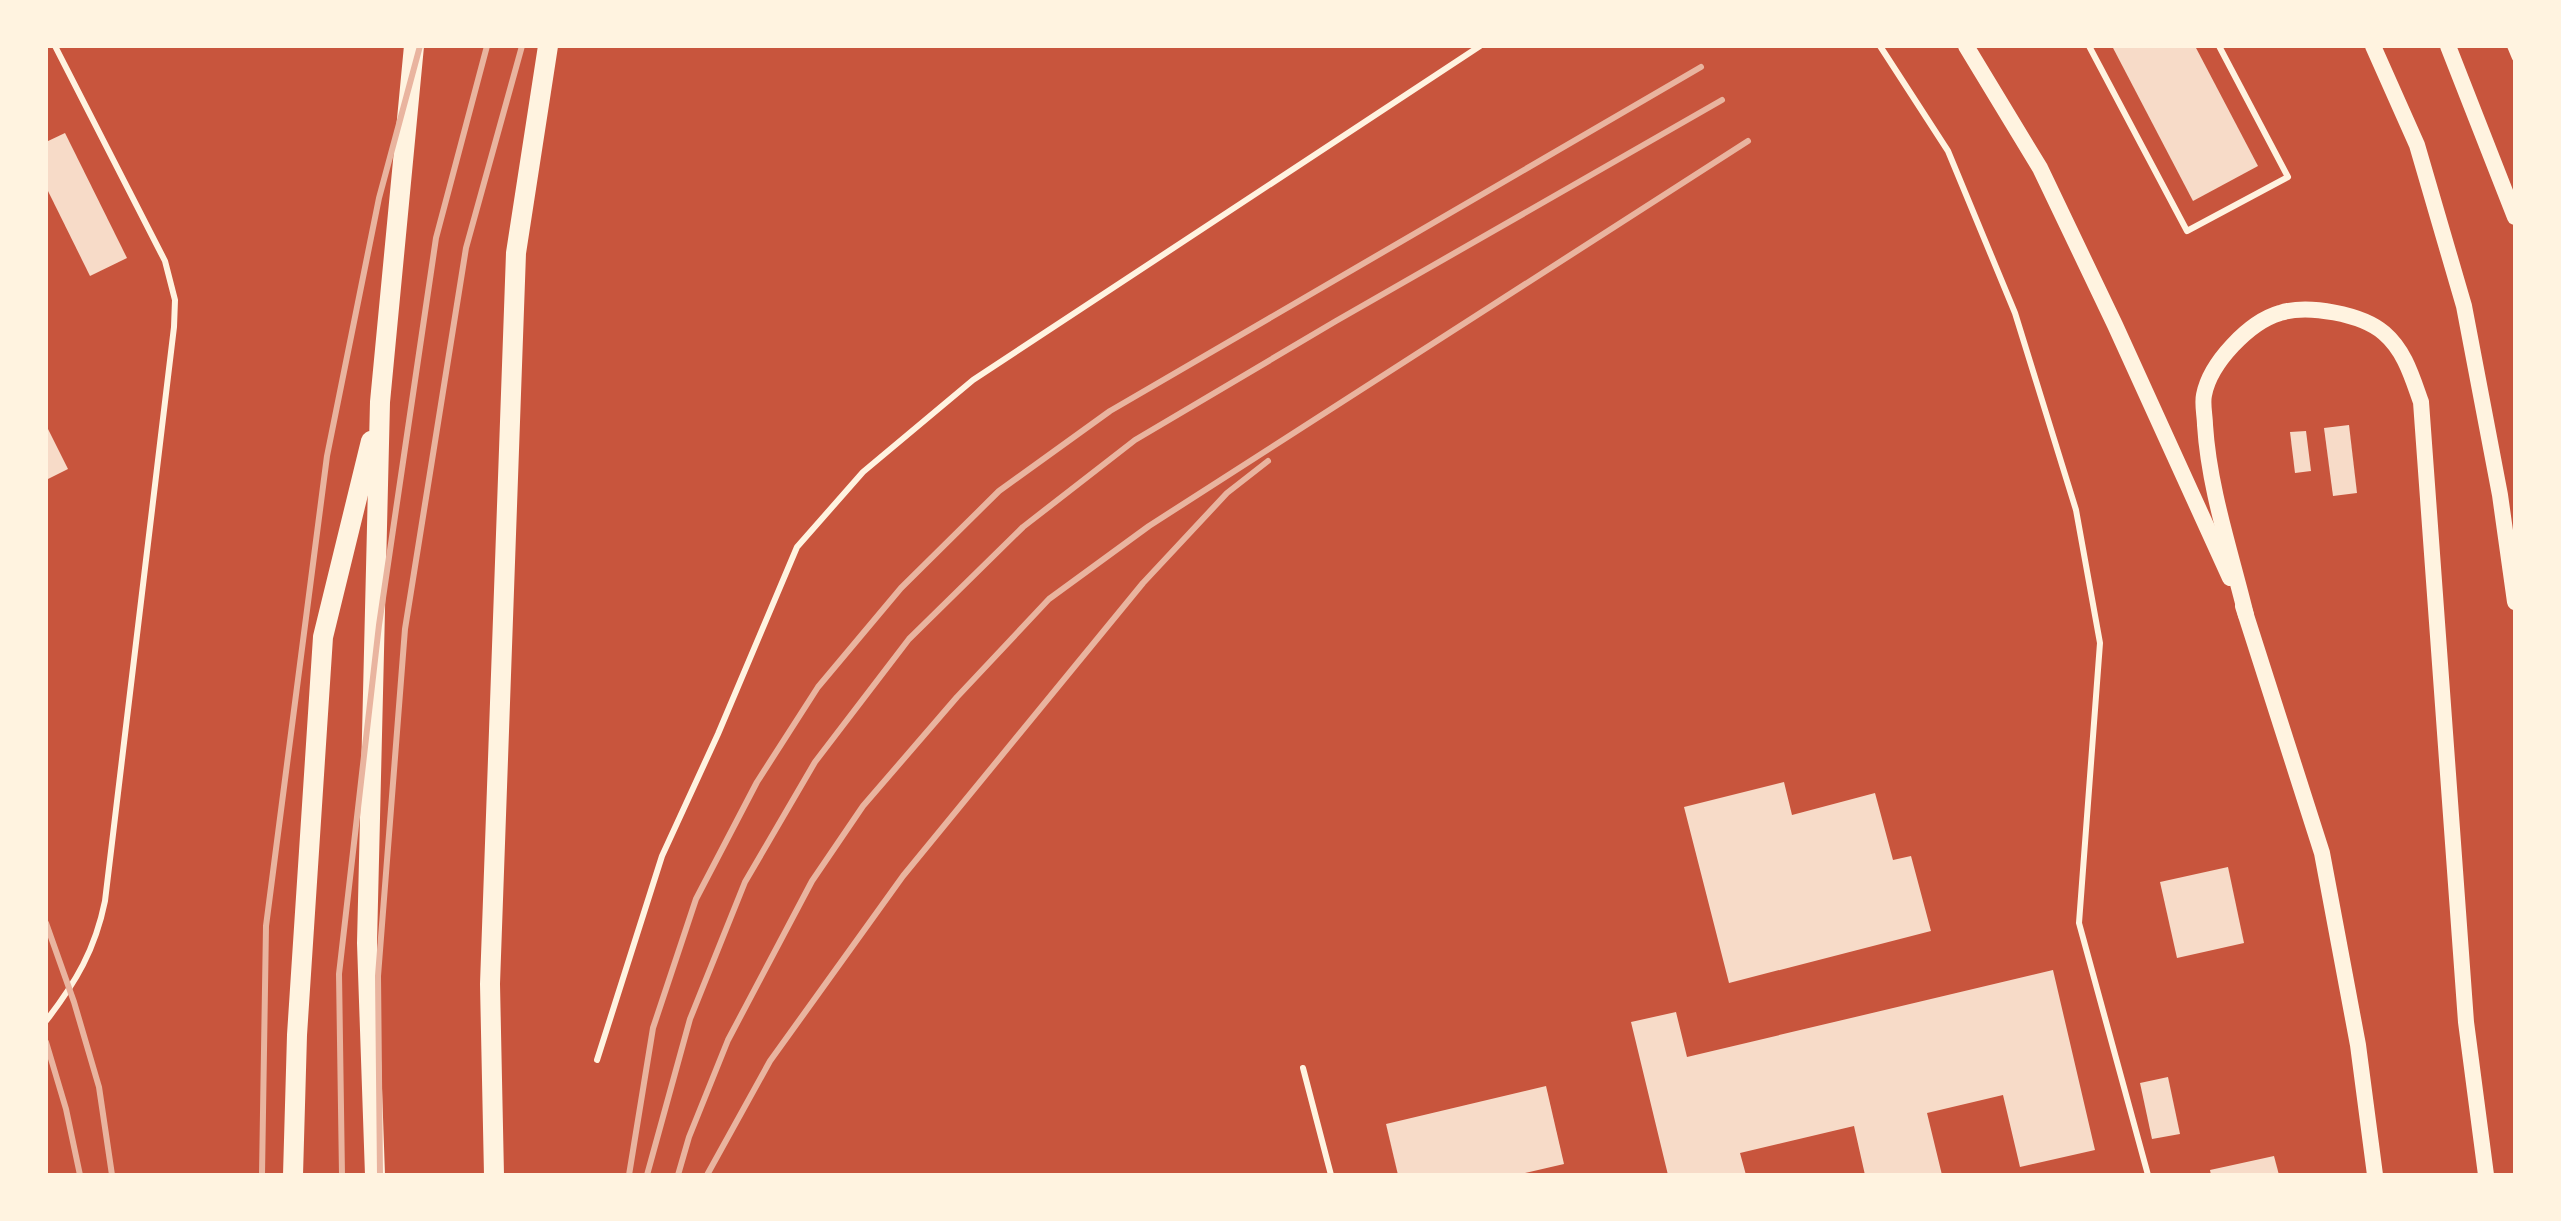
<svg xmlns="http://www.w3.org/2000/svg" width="2561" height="1221" viewBox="0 0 2561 1221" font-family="'Source Sans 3',sans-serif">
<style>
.building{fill:#f7dbc8}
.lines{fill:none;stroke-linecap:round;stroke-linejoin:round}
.service{stroke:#fff3e0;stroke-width:6}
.secondary{stroke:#fff3e0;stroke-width:16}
.primary{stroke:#fff3e0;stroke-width:20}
.rail{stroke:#e9b49f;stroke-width:6}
</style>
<rect width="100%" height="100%" fill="#c8553d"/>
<g class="building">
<polygon points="2112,46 2195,46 2258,166 2193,201"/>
<polygon points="65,133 127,258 90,276 46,187 46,142"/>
<polygon points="46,425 68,469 46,480"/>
<polygon points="2349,425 2357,493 2333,496 2324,428"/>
<polygon points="2306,431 2311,471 2295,473 2290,432"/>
<polygon points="1784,782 1792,815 1875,793 1893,860 1911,856 1931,931 1729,983 1684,807"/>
<polygon points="2228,867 2244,943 2177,958 2160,882"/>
<polygon points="2053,970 2095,1150 2020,1167 2003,1095 1927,1113 1942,1175 1865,1175 1854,1126 1740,1153 1746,1175 1668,1175 1631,1022 1676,1012 1687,1057"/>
<polygon points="2168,1077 2180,1134 2152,1139 2140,1083"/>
<polygon points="1546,1086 1564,1164 1516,1175 1398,1175 1386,1124"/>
<polygon points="2274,1156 2279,1175 2211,1175 2210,1170"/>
</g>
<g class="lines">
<g class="service">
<polyline points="1880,46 1948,151 2015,313 2076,510 2100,643 2079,923 2148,1175"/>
<polyline points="2089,46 2187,231 2288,177 2219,46"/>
<polyline points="2510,46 2515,58"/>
<path d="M46,1021c30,-39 49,-71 59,-120l69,-574 1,-27 -10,-39 -110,-215"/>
<polyline points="597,1060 662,856 718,734 797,547 863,472 973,380 1480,46"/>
<polyline points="1303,1068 1331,1175"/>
</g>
<g class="secondary">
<polyline points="1966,46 2040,168 2115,325 2230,578"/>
<polyline points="2373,46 2417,145 2464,306 2500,495 2515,602"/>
<polyline points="2448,46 2515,217"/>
<polyline points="2243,606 2322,853 2358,1045 2375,1175"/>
<path d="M2246,615c-15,-62 -37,-126 -41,-190 0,-9 -3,-21 -1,-30 6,-32 45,-73 76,-82 28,-9 82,1 104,20 21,18 28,44 37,69l45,620 20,153"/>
</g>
<g class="primary">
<polyline points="293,1175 297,1035 323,637 371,441"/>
<polyline points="375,1175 367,943 380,402 414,46"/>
<polyline points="494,1175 490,984 516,253 548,46"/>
</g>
<g class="rail">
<polyline points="46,923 74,1002 99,1087 112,1175"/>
<polyline points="46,1042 66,1109 80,1175"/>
<polyline points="262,1175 266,926 327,456 379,198 420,46"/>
<polyline points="342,1175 339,974 379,625 436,238 487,46"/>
<polyline points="380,1175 378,976 405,629 466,248 522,46"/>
<polyline points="629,1175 653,1028 696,899 757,782 818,687 901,588 999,491 1110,411 1701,67"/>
<polyline points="647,1175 690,1019 745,882 815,762 909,639 1023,527 1135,440 1336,321 1722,100"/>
<polyline points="678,1175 689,1137 728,1040 812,881 863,806 957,697 1049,599 1149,526 1748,141"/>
<polyline points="707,1175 770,1061 903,876 1143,583 1227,493 1268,461"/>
</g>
</g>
<rect width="2561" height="1221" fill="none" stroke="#fff3e0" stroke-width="96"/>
</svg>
